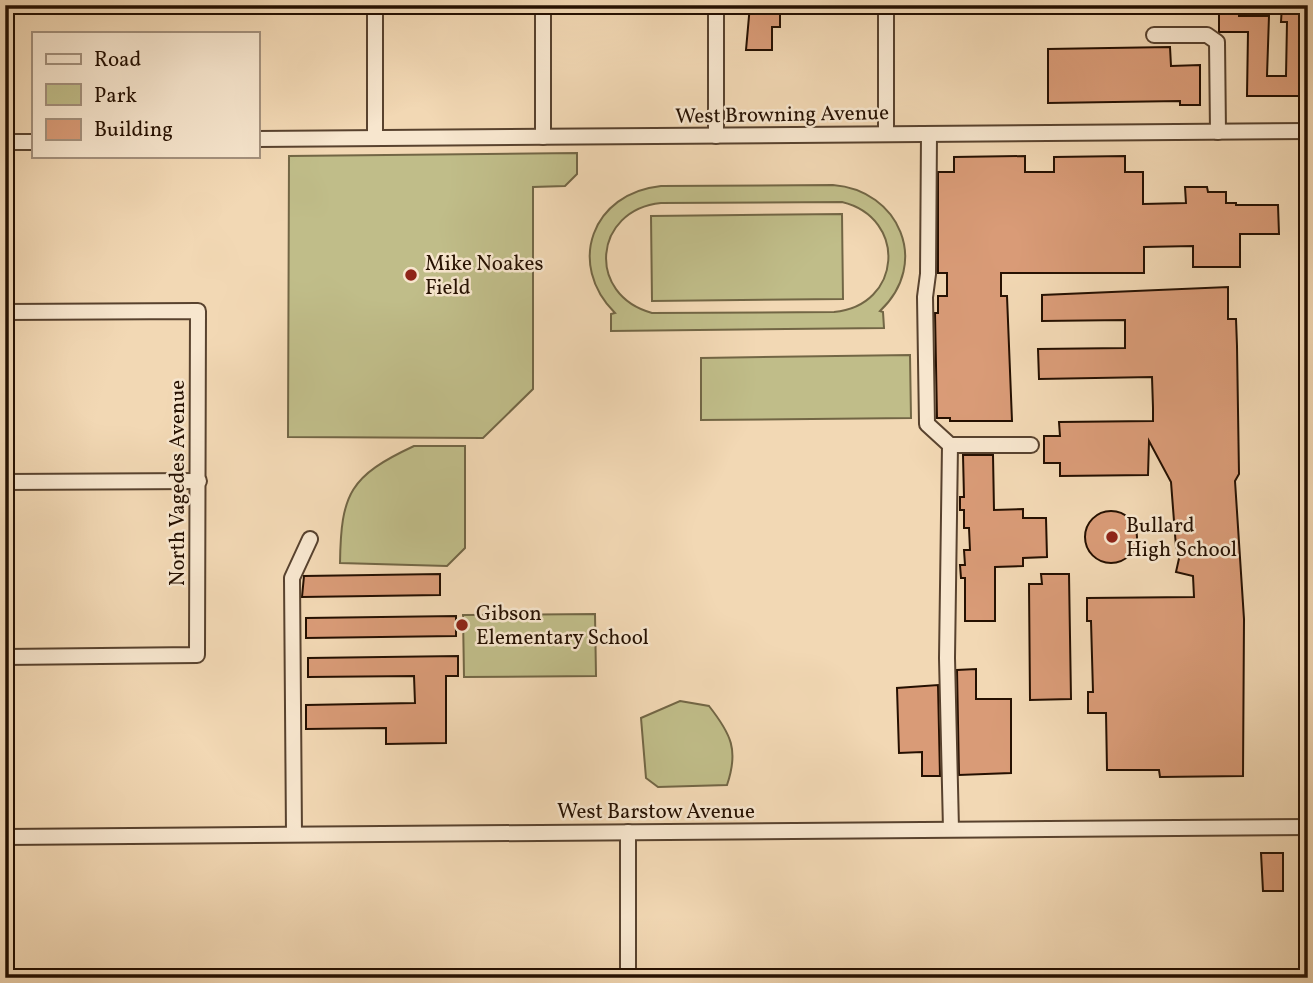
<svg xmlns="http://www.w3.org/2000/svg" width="1313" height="983" viewBox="0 0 1313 983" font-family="Vollkorn,serif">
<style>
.green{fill:#c0bd89;stroke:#726645;stroke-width:2;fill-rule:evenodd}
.building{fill:#d99b77;stroke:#251001;stroke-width:2}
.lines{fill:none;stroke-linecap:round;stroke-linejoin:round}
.minor-casing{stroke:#58422e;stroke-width:18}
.minor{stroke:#f7e6ce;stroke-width:14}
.poi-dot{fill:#8f2418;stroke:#f7e6ce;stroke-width:2.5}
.labels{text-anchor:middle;stroke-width:5;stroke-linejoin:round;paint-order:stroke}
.street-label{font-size:21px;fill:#251001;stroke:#f7e6ce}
.poi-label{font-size:21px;fill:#251001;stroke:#f7e6ce;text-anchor:start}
</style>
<rect width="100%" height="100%" fill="#f2d8b4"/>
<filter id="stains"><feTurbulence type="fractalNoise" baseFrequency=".00286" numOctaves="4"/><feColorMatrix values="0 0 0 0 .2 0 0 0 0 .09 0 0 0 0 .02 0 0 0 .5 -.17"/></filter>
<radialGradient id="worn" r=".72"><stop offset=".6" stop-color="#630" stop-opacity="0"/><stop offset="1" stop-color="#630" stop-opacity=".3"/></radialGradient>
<g class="green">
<polygon points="577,153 577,174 565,186 533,187 533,389 483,438 288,437 289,156"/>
<path d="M661,186l172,-1c66,5 98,78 47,126l3,1 1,16 -273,3v-17l4,-1c-49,-49 -23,-120 46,-127zM842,202c66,16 60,104 -8,110l-182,1c-66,-18 -59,-103 9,-110z"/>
<polygon points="842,214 843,299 652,301 651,216"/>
<polygon points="910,355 911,418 701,420 701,358"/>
<path d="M414,446h51v102l-18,18 -107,-3c1,-70 10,-87 74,-117z"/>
<polygon points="595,614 596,676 464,677 463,615"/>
<path d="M680,701l29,5c22,28 30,44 18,79l-69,2 -12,-9 -5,-60z"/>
</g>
<g class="building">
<polygon points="750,5 780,5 780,27 772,27 772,50 746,50"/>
<polygon points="1219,5 1239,5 1239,16 1269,16 1267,76 1286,76 1287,22 1281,22 1282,5 1300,5 1300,33 1306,33 1306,96 1247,96 1248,32 1219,32"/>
<polygon points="1170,47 1171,66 1200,65 1200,105 1180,105 1180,101 1048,103 1048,49"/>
<polygon points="1025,156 1025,172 1054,172 1054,157 1125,156 1125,172 1143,172 1143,204 1186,203 1185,187 1207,187 1208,192 1226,192 1226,203 1236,203 1236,205 1278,205 1279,234 1240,234 1240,267 1193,267 1193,246 1144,247 1144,273 1001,273 1001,296 1007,296 1012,421 950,421 950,418 937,418 935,313 938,313 938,296 947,296 947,273 938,273 938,172 954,172 954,157"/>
<polygon points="1228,287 1228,319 1236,319 1237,346 1239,474 1235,481 1244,619 1243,776 1160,777 1159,770 1107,770 1106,713 1088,713 1088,692 1093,692 1091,621 1087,621 1087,598 1194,597 1193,576 1176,572 1180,554 1176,547 1171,482 1149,441 1148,475 1060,476 1060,463 1044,463 1044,436 1060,436 1059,422 1153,421 1153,408 1152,377 1039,379 1038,349 1125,348 1125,320 1042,321 1042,295"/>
<polygon points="963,455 993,455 994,510 1023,509 1023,518 1046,518 1047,557 1023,558 1023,566 995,567 995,621 965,621 965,578 961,578 960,565 965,565 964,550 970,550 969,528 964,528 964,510 960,510 960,497 964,497"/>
<circle cx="1111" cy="537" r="26"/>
<polygon points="440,574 440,595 302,597 304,576"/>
<polygon points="1041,574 1069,574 1071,699 1030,700 1029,584 1042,584"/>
<polygon points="456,616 456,636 306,638 306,618"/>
<polygon points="458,656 458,676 446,676 446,743 386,744 386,728 306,729 306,705 415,703 414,676 308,677 308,658"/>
<polygon points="976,669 976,699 1011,699 1011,773 959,775 957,670"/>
<polygon points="938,685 940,776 922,776 922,752 899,753 897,688"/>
<polygon points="1261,853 1283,853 1283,891 1263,891"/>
</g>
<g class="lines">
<g class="minor-casing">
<g id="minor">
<polyline points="886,5 886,134"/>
<polyline points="1154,35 1207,35 1217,42 1218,132"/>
<polyline points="929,134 928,274 925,297 927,424 950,445 947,658 951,829"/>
<polyline points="716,136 716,5"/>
<polyline points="375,137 375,5"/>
<polyline points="543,137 543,5"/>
<polyline points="257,139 1308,131"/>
<polyline points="5,142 33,142"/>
<polyline points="5,312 198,311 197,655 5,657"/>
<polyline points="950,445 1031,445"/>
<polyline points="5,482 199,481"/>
<polyline points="294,834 292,578 310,539"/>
<polyline points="5,837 1308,827"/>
<polyline points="628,978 628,832"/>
</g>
</g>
<use href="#minor" class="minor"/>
</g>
<g class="poi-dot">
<circle cx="411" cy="275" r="7"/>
<circle cx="1112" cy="537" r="7"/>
<circle cx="462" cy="625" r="7"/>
</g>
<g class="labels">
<g class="street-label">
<text transform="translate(782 114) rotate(-1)" y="7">West Browning Avenue</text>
<text transform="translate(177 483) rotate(-90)" y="7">North Vagedes Avenue</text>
<text x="656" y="818">West Barstow Avenue</text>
</g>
<g class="poi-label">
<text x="425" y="270">Mike Noakes<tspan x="425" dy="24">Field</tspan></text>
<text x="1126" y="532">Bullard<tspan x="1126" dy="24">High School</tspan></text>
<text x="476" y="620">Gibson<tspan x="476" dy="24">Elementary School</tspan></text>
</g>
</g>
<rect width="1313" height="983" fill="none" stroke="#f2d8b4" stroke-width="28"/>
<rect x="7" y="7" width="1299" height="969" fill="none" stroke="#251001" stroke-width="3.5"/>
<rect x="14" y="14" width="1285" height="955" fill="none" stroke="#251001" stroke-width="2"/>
<rect x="32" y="32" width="228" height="126" fill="#f7e6ce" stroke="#a3907c" stroke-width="2"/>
<rect x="46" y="54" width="35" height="10" fill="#f7e6ce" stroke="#a3907c" stroke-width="2"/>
<text x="94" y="66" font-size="21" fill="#251001">Road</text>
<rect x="46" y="84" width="35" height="21" fill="#c0bd89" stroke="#a3907c" stroke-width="2"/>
<text x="94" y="102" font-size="21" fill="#251001">Park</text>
<rect x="46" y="119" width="35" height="21" fill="#d99b77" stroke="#a3907c" stroke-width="2"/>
<text x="94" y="136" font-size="21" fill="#251001">Building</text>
<rect width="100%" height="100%" filter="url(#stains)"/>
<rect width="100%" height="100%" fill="url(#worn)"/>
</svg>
